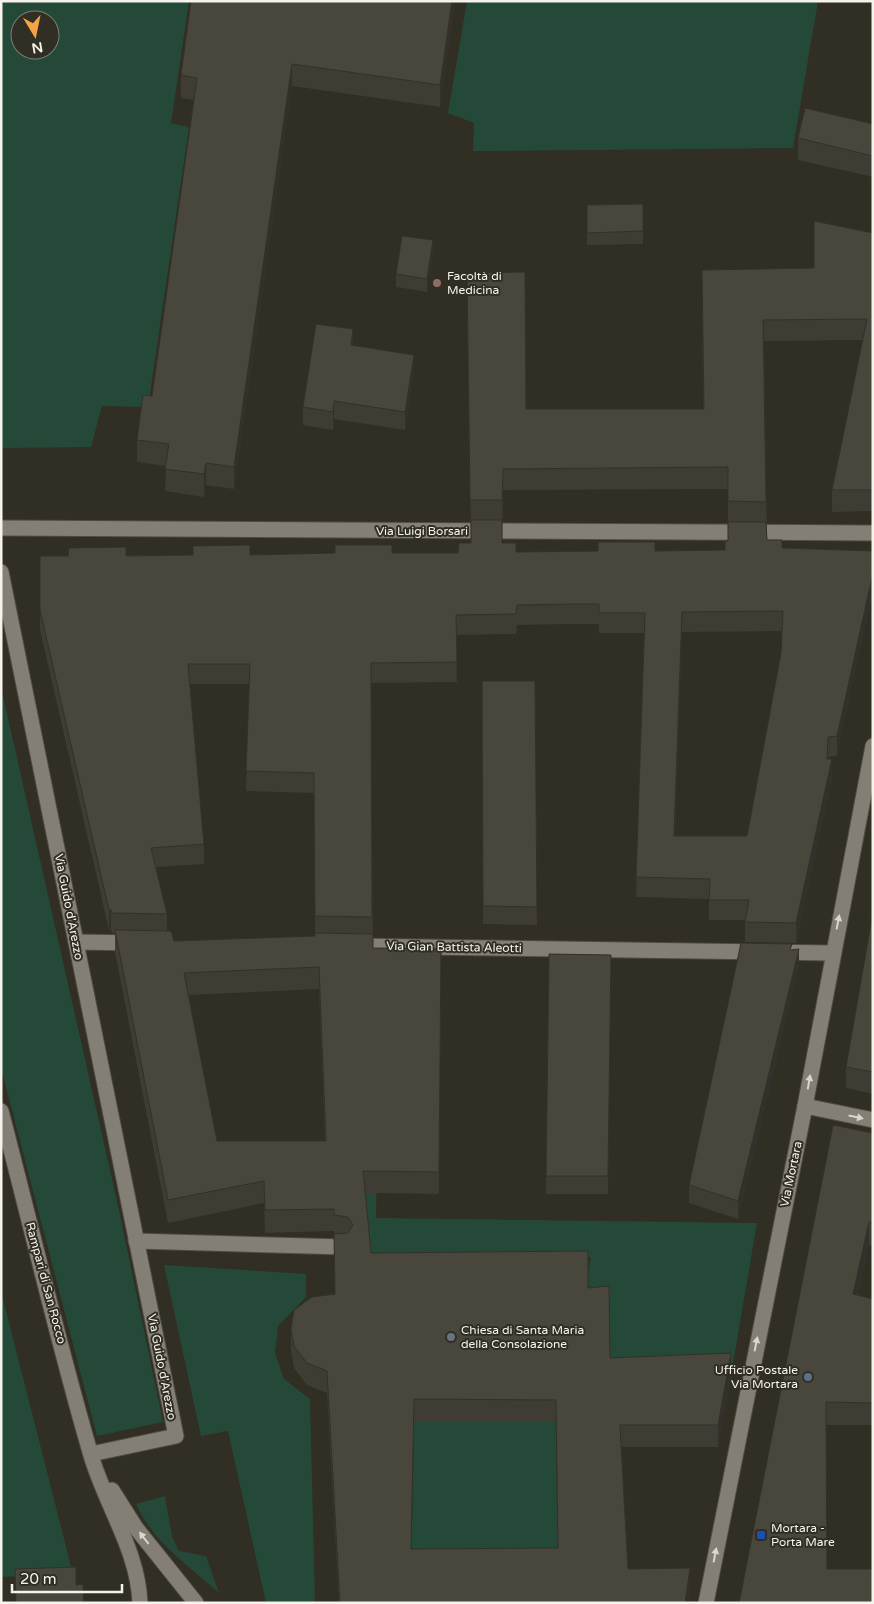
<svg xmlns="http://www.w3.org/2000/svg" width="874" height="1604" viewBox="0 0 874 1604" font-family="'Varela Round',sans-serif">
<style>
.green{fill:#254939;fill-rule:evenodd}
.lines{fill:none;stroke-linecap:round;stroke-linejoin:round}
.street-casing{stroke:#4e4b43;stroke-width:17}
.street{stroke:#837f74;stroke-width:15}
.wall{fill:#3f3c34;fill-rule:evenodd}
.shaded-wall{fill:#33312a}
.building{fill:#49463c;stroke:#33312a;fill-rule:evenodd}
.oneway{fill:#d8d6ce}
.education-dot{fill:#8d6e63;stroke:#312e24;stroke-width:2}
.worship-dot{fill:#6b7280;stroke:#312e24;stroke-width:2}
.service-dot{fill:#5c6f8a;stroke:#312e24;stroke-width:2}
.transit-dot{fill:#1a4fb4;stroke:#312e24;stroke-width:2}
.labels{text-anchor:middle;stroke-width:4;stroke-linejoin:round;paint-order:stroke}
.poi-label{font-size:12px;fill:#f5f3ec;stroke:#312e24;text-anchor:start}
.street-label{font-size:12px;fill:#f5f3ec;stroke:#312e24}
</style>
<rect width="100%" height="100%" fill="#312e24"/>
<g class="green">
<path d="M1,1h188l-18,122 18,4 -41,280 -46,-1 -11,41 -89,1 -1,-5zM20,20h30v30h-30z"/>
<polygon points="467,1 818,1 793,148 473,151 474,123 448,113"/>
<polygon points="1,687 117,1201 163,1422 97,1436 1,1068"/>
<polygon points="380,970 376,1218 757,1223 731,1375 589,1382 588,1273 591,1257 369,1256 360,1163"/>
<polygon points="164,1265 306,1274 306,1297 278,1326 275,1353 284,1379 310,1399 315,1603 266,1603 228,1431 201,1436"/>
<polygon points="1,1291 73,1574 1,1577"/>
<polygon points="414,1422 556,1422 558,1571 411,1571"/>
<path d="M165,1496l7,41 7,14 27,5 13,37c-30,-27 -67,-52 -83,-89z"/>
</g>
<g class="lines">
<g class="street-casing">
<g id="street">
<polyline points="1,528 873,533"/>
<polyline points="1,572 176,1436 91,1454"/>
<polyline points="76,942 136,943"/>
<polyline points="354,946 832,953"/>
<polyline points="805,1106 873,1120"/>
<path d="M1,1111c30,114 56,228 89,341 14,51 48,97 50,151"/>
<polyline points="136,1241 344,1247"/>
<polyline points="112,1490 136,1528 196,1603"/>
<polyline points="706,1603 805,1106 873,746"/>
</g>
</g>
<use href="#street" class="street"/>
</g>
<g class="wall">
<polygon points="455,1 440,107 292,86 234,489 206,485 204,497 165,491 166,466 137,462 137,440 152,396 194,100 181,98 181,75"/>
<polygon points="873,124 873,177 798,160 798,138"/>
<polygon points="587,205 643,231 643,244 587,245"/>
<path d="M873,233v278l-41,1v-22l31,-150 -99,1 3,199 15,8 91,3 -36,205 -9,1 4,22 -36,164 -51,-1v-22h-36v-21l-73,-2 8,-264h-45v-9h-27l-55,1 -1,9 -60,1 1,47 -86,1 2,265 68,1 -2,245 -73,-1 5,60 217,35 22,70 121,17 -13,72h-97l7,122 62,22 -1,12h-350l-12,-210 -20,-8 -13,-17 -3,-17v-22l44,-35 -1,-63 -69,2 -1,-30 -96,20 -53,-271v-19h-3l-1,-3h-2l-69,-300v-74l418,-3 13,-10 -4,-249 59,115h177l-1,-118 112,-23zM728,489v52l-3,9 -209,2 -14,-9 1,-53zM782,631l-1,22 -34,183h-72l7,-204zM190,684h59l-3,107 68,2 1,143 -141,5 -7,-10v-17l-11,-47 48,-3v-20zM319,989l6,152h-108l-28,-146zM414,1422h142l2,126 -147,1z"/>
<polygon points="433,253 427,292 396,287 396,274"/>
<polygon points="353,345 414,373 405,430 334,419 333,430 303,425 303,407"/>
<polygon points="482,681 535,681 537,925 483,924"/>
<polygon points="873,912 873,1094 846,1088 846,1067"/>
<polygon points="792,950 799,967 738,1219 689,1203 689,1185"/>
<polygon points="549,954 611,955 608,1194 546,1194"/>
<polygon points="873,1133 873,1245 869,1245 858,1295 873,1299 873,1425 826,1425 739,1603"/>
</g>
<g class="shaded-wall">
<polygon points="452,1 455,1 440,107 440,85"/>
<polygon points="292,64 292,86 234,489 234,467"/>
<polygon points="433,240 433,253 427,292 427,279"/>
<polygon points="353,329 353,347 351,345"/>
<polygon points="414,355 414,373 405,430 405,412"/>
<polygon points="334,401 334,419 333,430 333,412"/>
<polygon points="206,463 206,485 204,497 204,474"/>
<polygon points="873,573 873,594 837,756 837,736"/>
<polygon points="682,612 682,632 674,857 674,836"/>
<polygon points="832,759 832,779 796,943 796,923"/>
<rect x="109" y="910" width="2" height="20"/>
<polygon points="799,949 799,967 738,1219 738,1201"/>
<polygon points="869,1222 869,1245 853,1316 853,1294"/>
<polygon points="731,1353 731,1375 718,1447 718,1425"/>
<polygon points="414,1399 414,1422 411,1571 411,1549"/>
<polygon points="690,1568 690,1591 689,1603 685,1603"/>
</g>
<g class="building">
<polygon points="191,1 452,1 440,85 292,64 234,467 206,463 204,474 165,469 169,444 137,440 143,395 152,396 197,78 181,75"/>
<polygon points="805,108 873,124 873,156 798,138"/>
<polygon points="643,204 643,231 587,233 587,205"/>
<polygon points="814,221 873,233 873,490 832,490 867,319 763,320 766,502 728,501 728,467 503,469 502,500 470,500 467,273 525,272 526,409 704,409 702,270 814,268"/>
<polygon points="402,236 433,240 427,279 396,274"/>
<polygon points="316,324 353,329 351,345 414,355 405,412 334,401 333,412 303,407"/>
<path d="M471,520h31v23h14v9l82,-1v-9h57v9l70,-1v-9h3v-19h38l1,18h15v8l91,3v22l-36,163 -9,1 -1,22h5l-36,164 -51,-1 4,-22h-40l1,-21 -74,-2 9,-264h-46v-9h-27l-55,1 -1,9 -60,1 1,47 -86,1 1,254 -57,-1 -1,-143 -68,-2 4,-107h-62l16,180 -53,4 16,66 -55,-1 -1,-3h-2l-69,-300v-54h28l1,-8 57,-1v9l67,-1v-9l57,-1v10l85,-2v-8h57v8h66l1,-10h12zM783,611l-2,42 -34,183h-73l8,-224z"/>
<polygon points="482,681 535,681 537,907 483,906"/>
<polygon points="873,912 873,1072 846,1067"/>
<path d="M115,930l56,1 3,10 141,-5v-3l58,1v14l68,1 -2,223 -76,-1 8,82 217,-2v37l21,-2 1,72 121,-5 -13,72h-98l8,144 62,-1 -5,35h-345l-13,-232 -20,-8 -13,-17 -3,-17 3,-19 18,-13 23,-3 -1,-60 14,-1 5,-8 -5,-8 -14,-2v-6l-69,1 -1,-29 -96,19zM319,967l7,174h-109l-33,-168zM414,1399l142,1 2,148 -147,1z"/>
<polygon points="741,943 792,944 790,950 799,949 738,1201 689,1185"/>
<polygon points="549,954 611,955 608,1176 546,1176"/>
<polygon points="833,1125 873,1133 873,1223 869,1222 853,1294 873,1299 873,1403 826,1402 827,1569 873,1569 873,1603 739,1603"/>
<polygon points="76,1567 76,1585 83,1584 84,1603 16,1603 15,1569"/>
</g>
<defs><path id="oneway-solid" d="M-6-.8H1V-3.2L6.5 0L1 3.2V.8H-6Z" transform="scale(1.25)"/></defs>
<g class="oneway">
<use href="#oneway-solid" transform="translate(838 922) rotate(-79)"/>
<use href="#oneway-solid" transform="translate(809 1082) rotate(-80)"/>
<use href="#oneway-solid" transform="translate(856 1117) rotate(12)"/>
<use href="#oneway-solid" transform="translate(756 1344) rotate(-79)"/>
<use href="#oneway-solid" transform="translate(144 1538) rotate(-128)"/>
<use href="#oneway-solid" transform="translate(715 1555) rotate(-79)"/>
</g>
<circle class="education-dot" cx="437" cy="283" r="5"/>
<circle class="worship-dot" cx="451" cy="1337" r="5"/>
<circle class="service-dot" cx="808" cy="1377" r="5"/>
<rect class="transit-dot" x="756" y="1530" width="10" height="10" rx="2.5"/>
<g class="labels">
<g class="poi-label">
<text x="447" y="280">Facoltà di<tspan x="447" dy="14">Medicina</tspan></text>
<text x="461" y="1334">Chiesa di Santa Maria<tspan x="461" dy="14">della Consolazione</tspan></text>
<text x="798" y="1374" text-anchor="end">Ufficio Postale<tspan x="798" dy="14">Via Mortara</tspan></text>
<text x="771" y="1532">Mortara -<tspan x="771" dy="14">Porta Mare</tspan></text>
</g>
<g class="street-label">
<text x="422" y="535">Via Luigi Borsari</text>
<text transform="translate(69 907) rotate(79)" y="4">Via Guido d'Arezzo</text>
<text transform="translate(454 947) rotate(1)" y="4">Via Gian Battista Aleotti</text>
<text transform="translate(791 1174) rotate(-78)" y="4">Via Mortara</text>
<text transform="translate(46 1283) rotate(75)" y="4">Rampari di San Rocco</text>
<text transform="translate(162 1367) rotate(79)" y="4">Via Guido d'Arezzo</text>
</g>
</g>
<rect width="874" height="1604" fill="none" stroke="#f5f3ec" stroke-width="5"/>
<g transform="translate(35 35) rotate(170)"><circle r="24" fill="#312e24" stroke="#7f7d74"/>
<path d="M0-4L9 19L0 12L-9 19Z" fill="#f4a444"/>
<text y="-8" font-size="14" font-weight="bold" text-anchor="middle" fill="#f5f3ec">N</text>
</g>
<path d="M12 1584v8h110v-8" fill="none" stroke="#f5f3ec" stroke-width="2.5"/>
<text x="20" y="1584" font-size="15" fill="#f5f3ec" stroke="#312e24" stroke-width="4" paint-order="stroke">20 m</text>
</svg>
